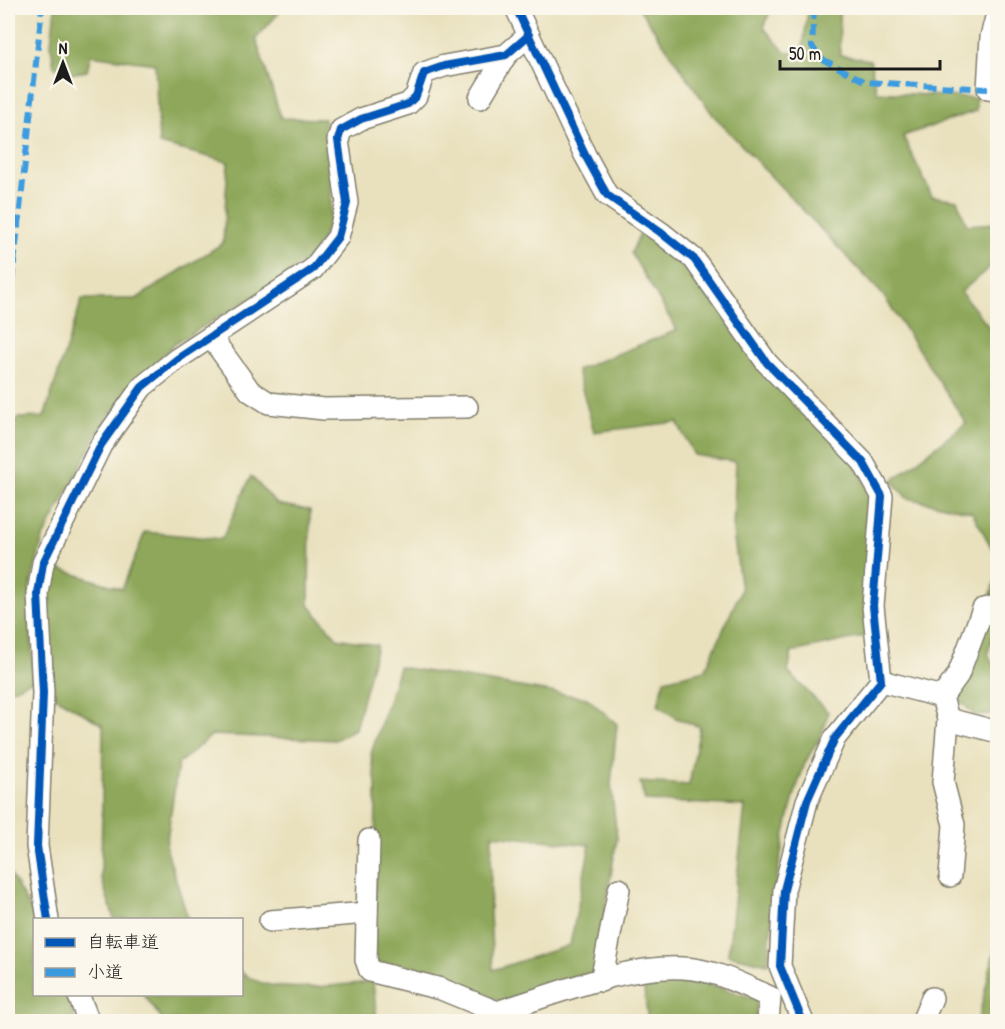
<svg xmlns="http://www.w3.org/2000/svg" width="1005" height="1029" viewBox="0 0 1005 1029" font-family="'Patrick Hand','Klee One',sans-serif">
<style>
.forest{fill:#8ea75a;stroke:#55623b;stroke-width:1.5;fill-rule:evenodd}
.lines{fill:none;stroke-linecap:round;stroke-linejoin:round}
.minor-casing{stroke:#827e6d;stroke-width:24}
.minor{stroke:#fff;stroke-width:21}
.quiet{stroke:#3c9bdf;stroke-width:6;stroke-dasharray:12 6;stroke-linecap:butt}
.cycleway-casing{stroke:#fbf7ec;stroke-width:11}
.cycleway{stroke:#0057b8;stroke-width:8}
</style>
<rect width="100%" height="100%" fill="#fbf7ec"/>
<filter id="ink" filterUnits="userSpaceOnUse"><feTurbulence type="fractalNoise" baseFrequency=".0167" numOctaves="2"/><feDisplacementMap in="SourceGraphic" scale="12" xChannelSelector="R" yChannelSelector="G"/><feConvolveMatrix kernelMatrix="1 2 1 2 8 2 1 2 1" color-interpolation-filters="sRGB"/></filter>
<filter id="wash" filterUnits="userSpaceOnUse"><feTurbulence type="fractalNoise" baseFrequency=".008" numOctaves="4" result="noise"/><feDisplacementMap in="SourceGraphic" scale="24" xChannelSelector="R" yChannelSelector="G"/><feGaussianBlur stdDeviation="1.35" result="paint"/><feColorMatrix in="noise" values="0 0 0 0 0 0 0 0 0 0 0 0 0 0 0 0 0 1.4 0 .05"/><feComposite in="paint" operator="in"/></filter>
<g filter="url(#wash)">
<rect width="100%" height="100%" fill="#e9e1be"/>
<g class="forest">
<polygon points="55,8 283,8 256,39 281,118 324,119 332,179 330,223 314,252 288,276 174,344 106,418 43,538 30,587 33,680 8,691 8,431 18,418 44,417 82,299 136,299 223,243 228,162 159,144 155,64 91,55 87,71 69,74 54,67 51,45"/>
<polygon points="639,8 771,8 764,28 785,52 802,52 808,10 839,9 840,55 870,60 877,92 976,98 976,111 903,136 932,196 957,200 967,225 997,223 997,239 992,265 961,292 997,337 997,558 972,512 907,498 892,481 966,423 883,295 713,115"/>
<path d="M642,229l48,37 165,199 19,34 -8,137 -74,16 -4,20 40,40c-2,22 -16,35 -24,54 -23,63 -31,132 -36,198l-40,-9 17,-149 -100,-5 -5,-19 49,3 11,-58 -24,-9 -18,-13 6,-25 41,-10 36,-80 -8,-59 3,-69 -42,-7 -17,-33 -83,10 -17,-62 100,-40 -46,-77z"/>
<polygon points="251,476 277,504 310,510 309,605 337,638 377,645 355,729 335,740 212,735 178,764 166,847 188,919 114,919 101,877 103,725 54,696 45,590 50,566 122,589 145,532 222,539"/>
<polygon points="997,575 997,622 988,653 997,675 997,703 992,714 974,715 958,698"/>
<path d="M399,667l188,31 30,26 -6,60 6,54 -22,134 -92,30 -129,-41 2,-178 -5,-29zM492,835l98,10 -20,100 -77,25 -3,-57z"/>
<polygon points="8,870 36,919 34,994 65,995 76,1021 8,1021"/>
<polygon points="997,939 997,1015 995,1021 978,1021"/>
<path d="M242,972c28,26 94,12 131,10l4,39h-214l-19,-26 98,-1z"/>
<polygon points="665,979 711,985 757,999 756,1021 648,1021 643,982"/>
</g>
</g>
<g filter="url(#ink)">
<g class="lines">
<g class="minor-casing">
<g id="minor">
<polyline points="516,8 585,155 607,195 660,232 694,259 767,363 863,462 882,496 873,606 881,681 835,738 807,801 784,890 780,966 803,1022"/>
<polyline points="998,10 991,37 988,89 998,90"/>
<polyline points="480,98 506,55"/>
<polyline points="211,337 250,391 269,403 324,409 467,407"/>
<polyline points="881,681 942,697 958,675 983,609 998,606"/>
<polyline points="942,697 948,719 943,782 954,825 950,876"/>
<polyline points="948,719 998,732"/>
<polyline points="369,840 366,960 370,971 441,989 497,1012"/>
<polyline points="48,920 37,846 43,693 38,594 43,563 101,445 142,387 177,359 313,269 338,237 347,203 338,140 341,130 361,119 408,104 416,96 424,73 444,66 506,55 529,35"/>
<polyline points="270,921 367,913"/>
<polyline points="601,981 619,889"/>
<polyline points="78,994 89,1022"/>
<path d="M497,1022v-10c56,-17 127,-47 186,-44 30,1 60,17 87,29l-2,25"/>
<polyline points="922,1022 932,998"/>
</g>
</g>
<use href="#minor" class="minor"/>
<g class="quiet">
<polyline points="814,8 812,46 820,58 866,82 988,89"/>
<polyline points="8,318 42,8"/>
</g>
<g class="cycleway-casing">
<g id="cycleway">
<polyline points="516,8 585,155 607,195 660,232 694,259 767,363 863,462 882,496 873,606 881,681 835,738 807,801 784,890 780,966 803,1022"/>
<polyline points="48,920 37,846 43,693 38,594 43,563 101,445 142,387 177,359 313,269 338,237 347,203 338,140 341,130 361,119 408,104 416,96 424,73 444,66 506,55 529,35"/>
</g>
</g>
<use href="#cycleway" class="cycleway"/>
</g>
</g>
<rect width="1005" height="1029" fill="none" stroke="#fbf7ec" stroke-width="30"/>
<rect x="33" y="918" width="210" height="78" fill="#fbf7ec" stroke="#a29f99" stroke-width="1.5"/>
<rect x="45" y="938" width="30" height="9" fill="#0057b8" stroke="#a29f99" stroke-width="1.5"/>
<text x="87" y="948" font-size="18" fill="#1c1c1c">自転車道</text>
<rect x="45" y="968" width="30" height="9" fill="#3c9bdf" stroke="#a29f99" stroke-width="1.5"/>
<text x="87" y="978" font-size="18" fill="#1c1c1c">小道</text>
<g transform="translate(63 63)" stroke="#fbf7ec" stroke-width="4.5" paint-order="stroke">
<path d="M0-4.5L10 22L0 15L-10 22Z" fill="#1c1c1c"/>
<text y="-9" font-size="16" font-weight="bold" text-anchor="middle" fill="#1c1c1c">N</text>
</g>
<path d="M780 60v9h160v-9" fill="none" stroke="#1c1c1c" stroke-width="3"/>
<text x="789" y="60" font-size="18" fill="#1c1c1c" stroke="#fbf7ec" stroke-width="4.5" paint-order="stroke">50 m</text>
</svg>
